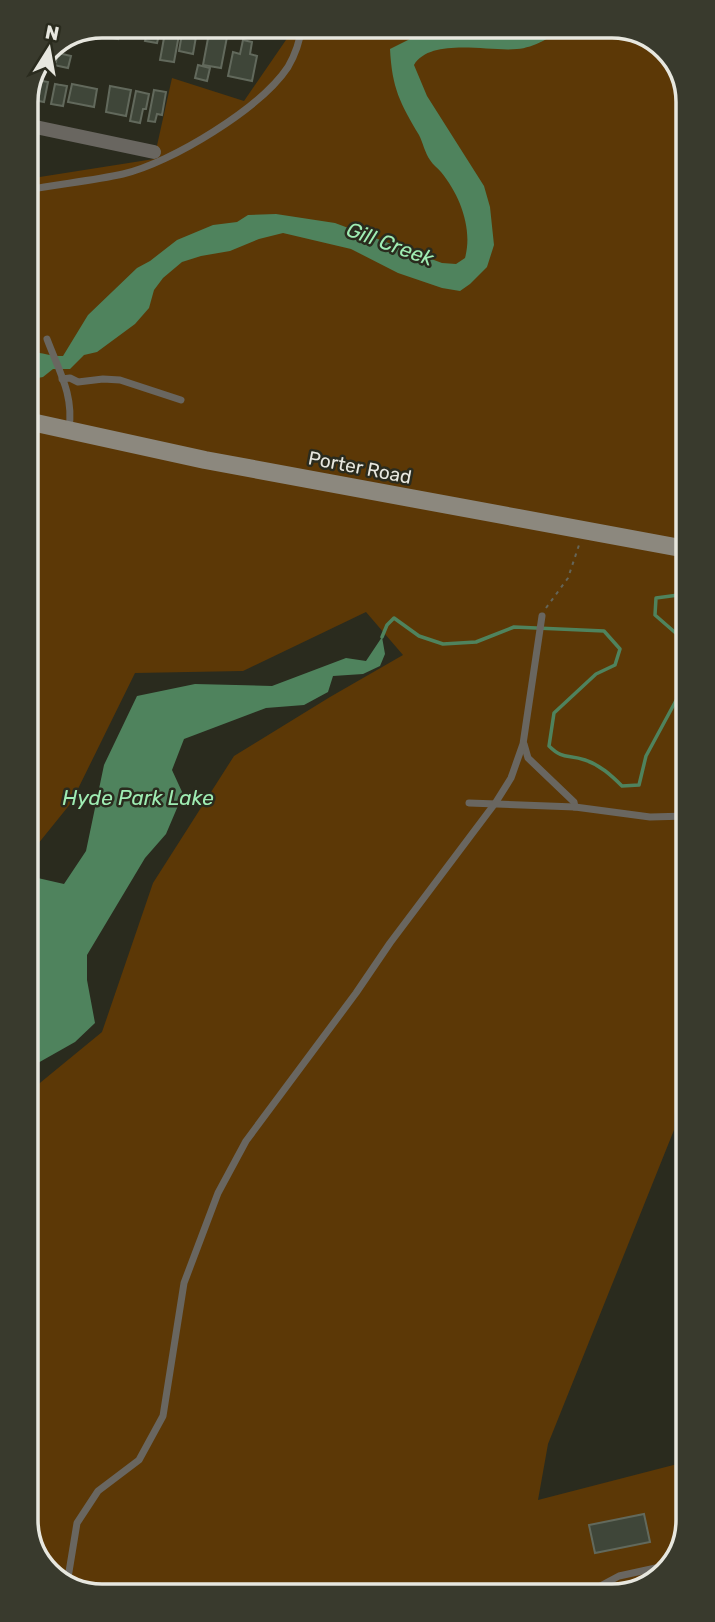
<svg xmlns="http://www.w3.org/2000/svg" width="715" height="1622" viewBox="0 0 715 1622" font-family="Rubik,sans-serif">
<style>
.green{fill:#5c3806}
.water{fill:#4f835d}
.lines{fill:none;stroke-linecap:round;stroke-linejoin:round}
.stream{stroke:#4f835d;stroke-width:3.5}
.building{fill:#3f4639;stroke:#62695c;stroke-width:2}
.path{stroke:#646559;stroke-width:2;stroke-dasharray:3.5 5;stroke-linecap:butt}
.lane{stroke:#696660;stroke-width:7}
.street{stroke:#696660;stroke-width:14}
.secondary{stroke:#8c887e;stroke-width:18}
.labels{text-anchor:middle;stroke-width:5;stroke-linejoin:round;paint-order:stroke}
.street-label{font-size:19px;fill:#e7e7df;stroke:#2a2b1e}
.water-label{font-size:21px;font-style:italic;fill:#9fedb3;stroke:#2a2b1e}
.rim{fill:none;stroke:#e7e7df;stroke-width:3.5}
</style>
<rect width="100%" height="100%" fill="#2a2b1e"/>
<polygon class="green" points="291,26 618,26 659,42 685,77 687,939 683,941 674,1130 548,1444 538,1500 689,1461 689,1520 673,1566 638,1592 97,1596 56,1580 30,1545 29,1118 35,1087 102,1032 153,883 234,756 330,697 403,655 366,612 243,671 135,673 71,803 29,855 27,179 154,159 172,78 244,101 288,37"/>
<g class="water">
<path d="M466,26h100c-13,10 -32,22 -49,23 -28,3 -86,-12 -103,16l13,31 57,90 6,21 4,38 -7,22 -17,17 -10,7 -18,-3 -44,-15 -47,-24 -68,-16 -24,6 -29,12 -29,5 -19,6 -19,16 -9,12 -5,18 -14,16 -38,28 -13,3 -14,14h-17l-10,8 -16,3v-27c13,-2 23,4 36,3l25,-41 49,-47 13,-7 27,-21 36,-15 24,-3 11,-7 28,-1 59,9 107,40 14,1 9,-6c8,-29 -5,-63 -24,-86 -3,-4 -8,-7 -11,-12 -5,-7 -7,-17 -11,-25 -19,-32 -27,-47 -29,-86l32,-16z"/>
<polygon points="382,637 385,654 380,666 363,674 333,676 328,692 304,705 266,708 184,739 172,770 183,794 166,834 145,858 87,955 87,980 95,1023 75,1042 29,1068 29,876 64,884 86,851 104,765 137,696 195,684 272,686 346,658 366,661"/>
</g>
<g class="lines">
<g class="stream">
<polyline points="686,594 656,598 655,615 686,642"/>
<path d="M382,637l5,-12 7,-7 25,18 24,8 33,-2 38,-15 90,4 16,18 -5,16 -19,9 -42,39 -5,33c14,14 19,8 36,14 15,5 26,15 37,26l17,-1 7,-29 33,-61 7,-1"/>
</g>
</g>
<g class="building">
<polygon points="104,26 120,26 118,39 102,36"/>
<polygon points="149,26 161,27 157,43 145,41"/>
<polygon points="166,27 180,29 174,62 160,60"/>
<polygon points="183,28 197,31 193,54 179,51"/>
<polygon points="209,33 227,37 221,68 203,65"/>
<polygon points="243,40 252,42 250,54 257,56 252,81 228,76 233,52 240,54"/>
<polygon points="58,53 71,56 68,68 49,64 50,60 56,62"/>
<polygon points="198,65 210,68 207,81 195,78"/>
<polygon points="37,80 48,82 44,102 33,100"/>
<polygon points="55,84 67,86 63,106 51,104"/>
<polygon points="72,84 97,89 94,107 68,102"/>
<polygon points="110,86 131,90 126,116 106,112"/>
<polygon points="154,90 166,92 162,115 157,114 155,122 148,121"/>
<polygon points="136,91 149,94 146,109 143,109 140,123 130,121"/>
<polygon points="644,1514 650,1542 595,1553 589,1525"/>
</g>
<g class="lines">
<polyline class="path" points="546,608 568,578 579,545"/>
<g class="lane">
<path d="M27,190c31,-6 64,-9 96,-16 48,-11 138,-66 165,-107 7,-12 12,-27 14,-41"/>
<path d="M47,339c12,32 27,56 22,90"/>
<polyline points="62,379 70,378 78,382 103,379 120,380 181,400"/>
<polyline points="524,744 528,758 574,802 575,807"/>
<polyline points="469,803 575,807 650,817 687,816"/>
<polyline points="67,1584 77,1523 98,1491 139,1460 163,1416 184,1283 218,1193 246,1141 356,993 390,943 496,802 511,778 523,744 542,616"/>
<polyline points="589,1592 619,1576 674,1564"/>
</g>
<polyline class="street" points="26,125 154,152"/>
<polyline class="secondary" points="27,421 205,460 686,549"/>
</g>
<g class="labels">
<g class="street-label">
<text transform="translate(360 467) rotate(11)" y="7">Porter Road</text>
</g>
<g class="water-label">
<text transform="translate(390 244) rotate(20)" y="7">Gill Creek</text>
<text x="138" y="805">Hyde Park Lake</text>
</g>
</g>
<path d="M0 0H715V1622H0ZM102 38H612A64 64 0 0 1 676 102V1520A64 64 0 0 1 612 1584H102A64 64 0 0 1 38 1520V102A64 64 0 0 1 102 38Z" fill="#393a2d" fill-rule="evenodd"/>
<path class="rim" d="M102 38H612A64 64 0 0 1 676 102V1520A64 64 0 0 1 612 1584H102A64 64 0 0 1 38 1520V102A64 64 0 0 1 102 38Z"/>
<g transform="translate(49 49) rotate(11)" stroke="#2a2b1e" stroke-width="5" paint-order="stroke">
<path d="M0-5L12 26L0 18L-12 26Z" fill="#e7e7df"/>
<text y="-10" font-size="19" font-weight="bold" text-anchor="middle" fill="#e7e7df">N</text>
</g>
</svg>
